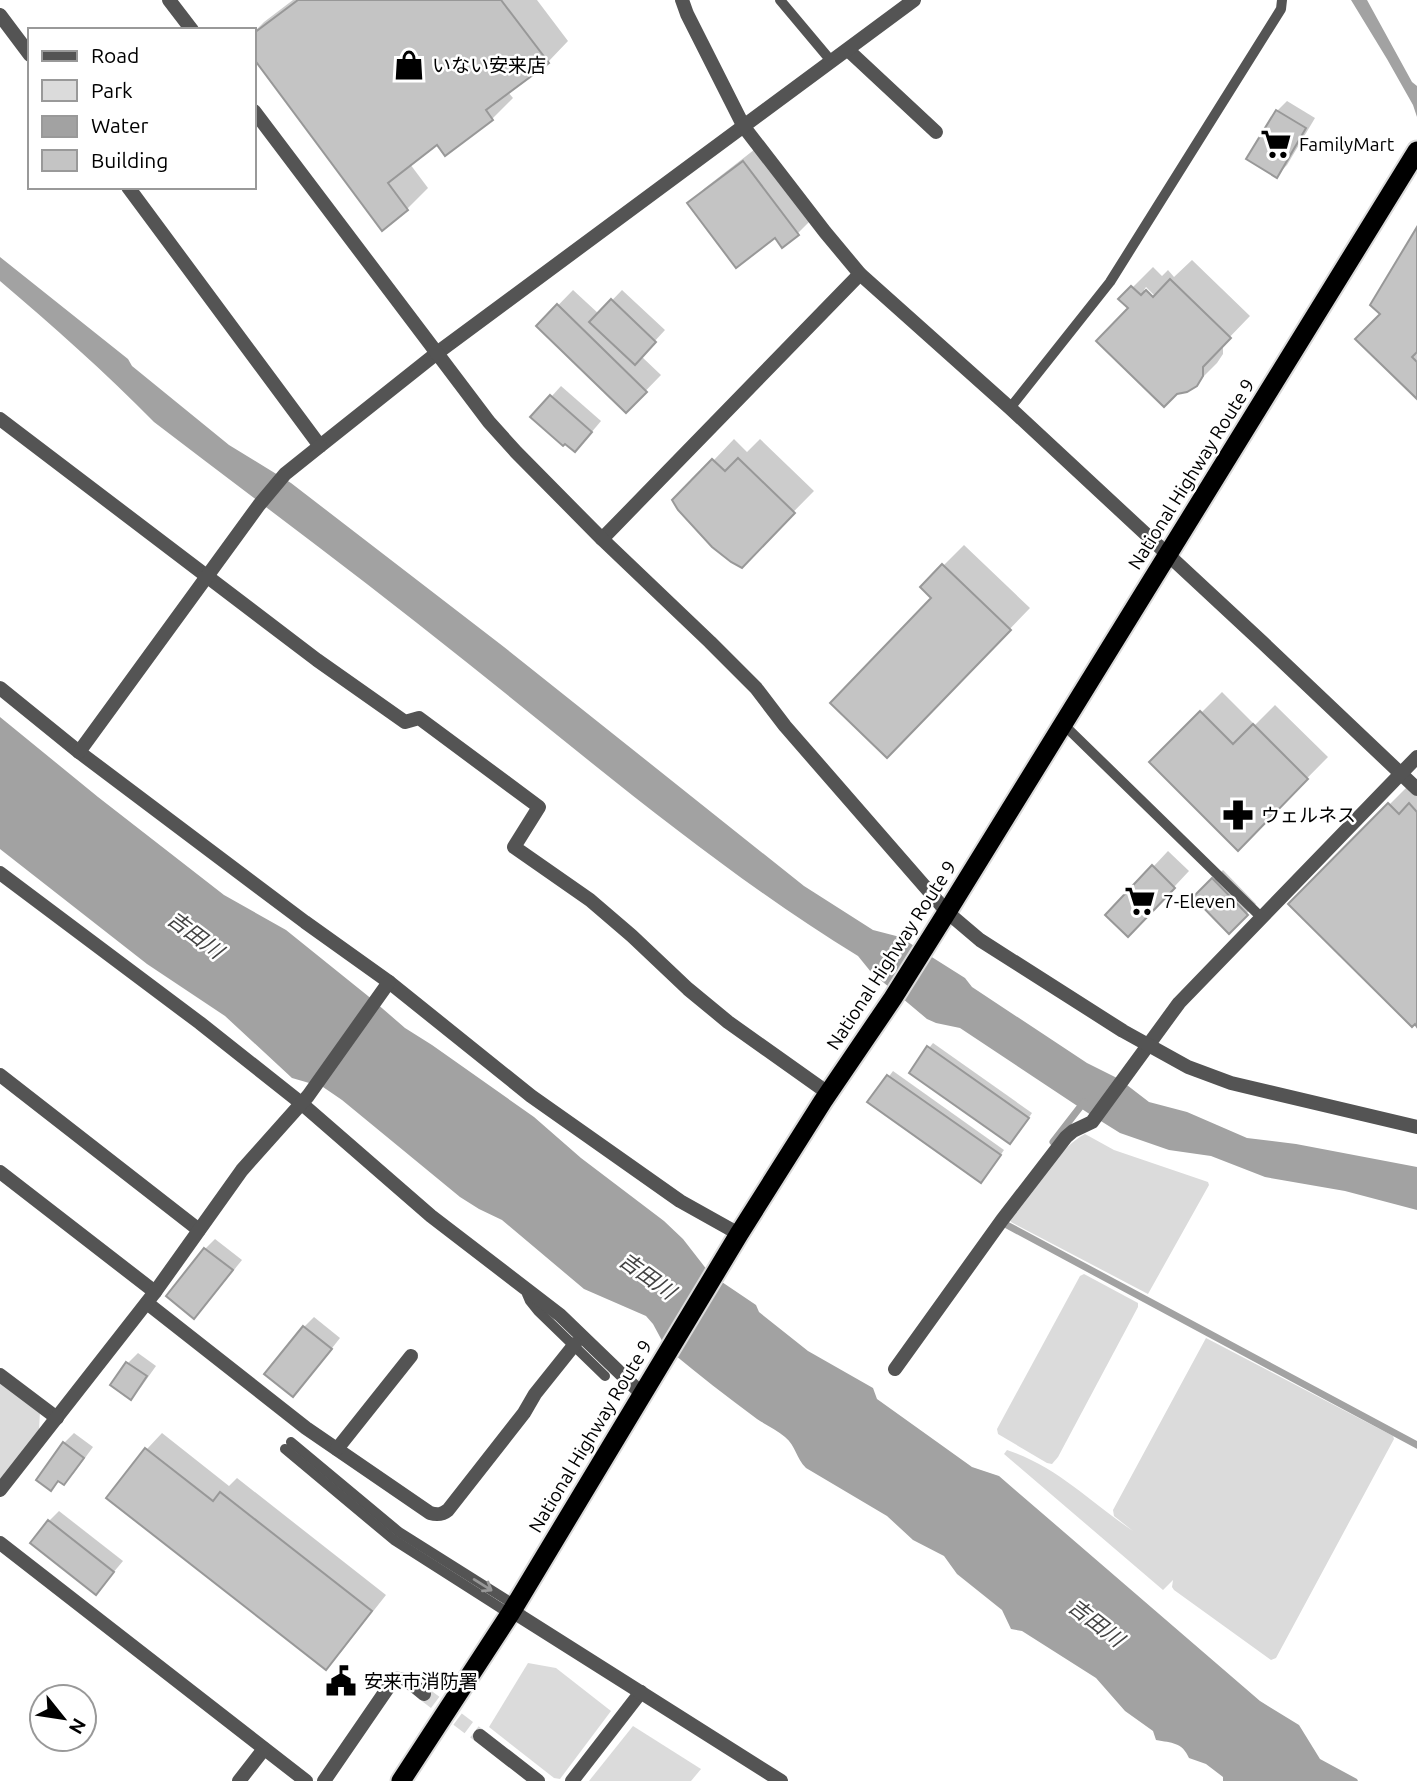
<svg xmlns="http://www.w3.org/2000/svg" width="1417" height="1781" viewBox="0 0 1417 1781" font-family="Ubuntu,'Noto Sans JP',sans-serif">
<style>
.green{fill:#dbdbdb}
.water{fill:#a2a2a2}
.shadow{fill:#0003;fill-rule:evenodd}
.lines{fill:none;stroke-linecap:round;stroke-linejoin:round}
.stream{stroke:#a2a2a2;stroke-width:7}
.building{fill:#c4c4c4;stroke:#989898;stroke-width:2}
.minor-tunnel{stroke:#d9d9d9;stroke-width:14;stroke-dasharray:14 7;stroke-linecap:butt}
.trunk-casing{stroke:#dbdbdb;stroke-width:23}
.service{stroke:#545454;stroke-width:10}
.minor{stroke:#545454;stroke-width:14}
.tertiary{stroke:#545454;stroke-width:14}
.trunk{stroke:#000;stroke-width:19}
.oneway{stroke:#989898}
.labels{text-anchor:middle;stroke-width:5;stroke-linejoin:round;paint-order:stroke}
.poi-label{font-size:19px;fill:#000;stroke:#fff;text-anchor:start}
.street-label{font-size:19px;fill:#000;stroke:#fff}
.water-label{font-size:21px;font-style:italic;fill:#434343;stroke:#fff}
</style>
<rect width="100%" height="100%" fill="#fff"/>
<g class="green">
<path d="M1085,1134l29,16 94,32 1,3 -61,109 -137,-72 -1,-2c19,-24 49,-73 75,-86z"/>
<polygon points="1084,1274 1138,1303 1138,1307 1058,1457 1052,1464 1047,1463 998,1434 997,1429 1080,1276"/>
<path d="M1206,1338l187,98 1,3 -118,219 -5,2 -97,-70 -2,-3 1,-7 -10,10 -159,-136 3,-4c51,17 83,52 126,81l-19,-15 -1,-6z"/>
<polygon points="0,1382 40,1412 39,1430 0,1480"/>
<polygon points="528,1663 556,1668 611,1711 560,1779 554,1778 489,1727"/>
<polygon points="633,1726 701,1769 691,1781 589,1781"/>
</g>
<g class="water">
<polygon points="1351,0 1367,0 1412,82 1417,86 1417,117 1413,105 1387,59"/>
<path d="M0,257l128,102 4,7 97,79 62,38 213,164 300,239 69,44 27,7 65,41 7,9 115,76 34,17 -27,37 -134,-89 -24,-5 -9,-4 -56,-47 -13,-16c-140,-86 -265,-193 -393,-295 -102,-82 -208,-160 -311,-239 -49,-50 -101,-96 -154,-141z"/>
<polygon points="0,717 98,797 224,895 286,930 368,996 405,1028 432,1045 534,1117 581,1158 664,1221 683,1239 711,1275 666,1348 653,1324 646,1316 584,1289 502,1220 479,1209 460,1197 342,1100 323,1087 292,1078 225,1016 147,964 0,849"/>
<polygon points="1123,1082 1149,1102 1187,1112 1247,1138 1296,1144 1417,1167 1417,1210 1345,1191 1265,1177 1211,1156 1169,1150 1120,1133 1096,1118"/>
<path d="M716,1278l40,27 3,7 49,39 65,37 4,11 95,68 27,9 261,225 39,24 21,34 37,20 1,2h-135v-4l-17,-13 -17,-6c-7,-16 -17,-15 -33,-18l-3,-9 -28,-20 -29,-33 -74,-47 -11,-2 -9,-19 -45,-36 -13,-18 -31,-16 -26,-24 -81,-48c-10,-10 -10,-22 -21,-31 -8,-7 -19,-12 -28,-18 -30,-22 -59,-45 -87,-68z"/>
</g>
<g class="shadow">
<polygon points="293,0 537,0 568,41 548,62 508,92 513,98 492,119 438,143 410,164 428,188 407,209 382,228 254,56 254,32 264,22"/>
<polygon points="1287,101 1315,118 1287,165 1277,175 1277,111"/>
<polygon points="759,146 813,218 798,233 783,245 775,235 690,203 705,188"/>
<polygon points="1417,231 1417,396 1382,314"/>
<path d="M1192,260l58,56 -27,28v10l-6,9 -21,21 -75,-85 32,-32 9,9 6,-6 6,7zM1146,287l14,14 -2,3 -14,-14z"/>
<polygon points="573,290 599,314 622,290 665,330 641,356 661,375 626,411 538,326"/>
<polygon points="561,386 601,421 585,440 533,417"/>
<polygon points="734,439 747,452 760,439 814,491 741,565 675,501"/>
<polygon points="964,545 1030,608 907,735 933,598 922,587"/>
<polygon points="1222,692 1255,725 1275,705 1328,757 1238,848 1152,762"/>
<polygon points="1410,784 1417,791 1417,1024 1290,904"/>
<polygon points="1168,851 1189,871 1144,919 1153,867"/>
<polygon points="1223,870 1256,904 1229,931 1196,897"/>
<polygon points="933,1043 1032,1113 1015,1138 929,1048"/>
<polygon points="893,1071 1004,1150 986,1176 870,1102"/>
<polygon points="215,1239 242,1260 204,1307 194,1317 168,1296 205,1249"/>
<polygon points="314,1317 340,1338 303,1385 293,1395 267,1374 304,1327"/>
<polygon points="138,1353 156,1366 141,1387 131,1397 112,1384 128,1363"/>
<polygon points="74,1433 93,1447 74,1473 64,1483 59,1480 51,1489 64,1443"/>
<polygon points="162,1433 229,1486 237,1478 386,1595 341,1652 325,1667 109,1497 147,1449"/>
<polygon points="59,1511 123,1561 96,1593 49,1521"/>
</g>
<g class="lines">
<g class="stream">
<polyline points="1053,1142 1084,1102"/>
<polyline points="1005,1224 1417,1445"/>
</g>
</g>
<g class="building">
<polygon points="298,0 501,0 549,63 486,110 493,120 445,156 437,145 388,183 408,210 382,231 254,59 254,33"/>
<polygon points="1276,110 1306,128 1277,178 1246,159"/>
<polygon points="743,161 799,235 782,248 775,238 736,268 687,203"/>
<polygon points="1417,227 1417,352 1412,357 1417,362 1417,399 1355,339 1380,314 1370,305"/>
<polygon points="1170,279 1231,338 1203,367 1203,376 1197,386 1187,392 1177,394 1164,407 1096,341 1128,308 1118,299 1131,286 1141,295 1146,290 1153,297"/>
<polygon points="611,299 656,342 635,365 589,322"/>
<polygon points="557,304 647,392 626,413 536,326"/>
<polygon points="550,395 592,432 575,452 565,444 563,446 530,417"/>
<polygon points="738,458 795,513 742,568 731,562 712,547 678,510 672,500 712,459 725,471"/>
<polygon points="942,564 1011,630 887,758 830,703 931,598 920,587"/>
<polygon points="1200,711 1233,744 1253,724 1308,779 1238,851 1149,762"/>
<polygon points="1388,803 1399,814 1409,803 1417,812 1417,1027 1415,1024 1412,1027 1288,904"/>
<polygon points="1152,865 1175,888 1128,937 1105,915"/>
<polygon points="1212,878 1248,915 1229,934 1193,897"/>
<polygon points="927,1046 1029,1118 1010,1144 909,1073"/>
<polygon points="887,1075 1001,1155 981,1183 867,1102"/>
<polygon points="204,1248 233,1270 194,1319 166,1296"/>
<polygon points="303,1326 332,1349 293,1397 264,1374"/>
<polygon points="126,1362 147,1376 131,1400 110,1385"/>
<polygon points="63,1442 84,1458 64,1485 58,1481 51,1491 36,1480"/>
<polygon points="145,1448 213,1501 220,1492 372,1611 326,1670 106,1498"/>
<polygon points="48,1520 114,1572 96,1595 30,1543"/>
</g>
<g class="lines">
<polyline class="minor-tunnel" points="424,1694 480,1736"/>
<g class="trunk-casing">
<polyline id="trunk" points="401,1781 510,1614 739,1234 823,1101 893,998 947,912 1417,151"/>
</g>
<g class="service">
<polyline points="780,0 832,62"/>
<polyline points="1010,408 1110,282 1281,9 1282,0"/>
<polyline points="1063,724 1261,917"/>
<polyline points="530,1291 527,1294 530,1301 538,1311 605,1376"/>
<polyline points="291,1442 399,1532 515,1605"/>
<polyline points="285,1449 394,1540 510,1614"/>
</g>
<g class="minor">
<polyline points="682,0 687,14 744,127 825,232 860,274 1010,408 1262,642 1417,789"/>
<polyline points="0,15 30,55"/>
<polyline points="848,50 936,132"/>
<polyline points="128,187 320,446 437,353 914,0"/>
<polyline points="0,419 317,660 405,722 419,718 539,807 514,847 590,900 632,936 688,989 728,1022 828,1093"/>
<polyline points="602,539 860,274"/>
<polyline points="0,688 79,752 305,922 389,982 531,1096 680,1201 739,1234"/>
<polyline points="79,752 259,505 285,474 320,446"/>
<polyline points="0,873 200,1023 301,1103 431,1216 560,1315 642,1394"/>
<polyline points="0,1075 199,1230"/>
<polyline points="0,1172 155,1292"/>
<path d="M147,1303l159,125 124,85c7,2 12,2 18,-3l76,-97 11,-19 40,-50"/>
<polyline points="895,1369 1002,1220 1066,1137 1073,1131 1092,1122 1179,1003 1417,757"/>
<polyline points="0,1375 57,1418"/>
<polyline points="337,1449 411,1356"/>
<polyline points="0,1490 155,1292 242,1170 308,1096 389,982"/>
<polyline points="0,1543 306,1781"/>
<polyline points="480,1736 538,1781"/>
<polyline points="239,1781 264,1749"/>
<path d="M324,1781l70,-102c12,-2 21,8 30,15"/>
<polyline points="572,1781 641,1692"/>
</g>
<g class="tertiary">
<polyline points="169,0 192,30"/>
<polyline points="254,111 489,422 516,452 602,539 710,642 756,688 785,726 947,912 980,940 1123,1031 1188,1067 1231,1083 1417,1127"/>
<polyline points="512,1611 781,1781"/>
</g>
<use href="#trunk" class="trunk"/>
</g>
<defs><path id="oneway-shaft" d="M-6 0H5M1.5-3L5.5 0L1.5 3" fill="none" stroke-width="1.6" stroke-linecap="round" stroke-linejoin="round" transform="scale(1.75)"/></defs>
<use class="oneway" href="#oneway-shaft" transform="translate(483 1585) rotate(32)"/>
<defs>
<g id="shop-bare" transform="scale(2.415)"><path d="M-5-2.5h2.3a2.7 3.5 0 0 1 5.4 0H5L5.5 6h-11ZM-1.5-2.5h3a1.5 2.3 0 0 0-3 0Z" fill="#000" stroke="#fff" stroke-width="2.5" paint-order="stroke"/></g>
<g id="supermarket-bare" transform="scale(2.415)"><path d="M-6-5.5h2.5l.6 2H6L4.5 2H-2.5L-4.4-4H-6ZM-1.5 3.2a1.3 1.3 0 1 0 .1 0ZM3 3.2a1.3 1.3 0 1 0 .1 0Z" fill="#000" stroke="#fff" stroke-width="2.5" paint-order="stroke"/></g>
<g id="pharmacy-bare" transform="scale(2.415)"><path d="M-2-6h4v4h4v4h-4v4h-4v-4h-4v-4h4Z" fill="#000" stroke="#fff" stroke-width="2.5" paint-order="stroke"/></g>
<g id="civic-bare" transform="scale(2.415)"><path d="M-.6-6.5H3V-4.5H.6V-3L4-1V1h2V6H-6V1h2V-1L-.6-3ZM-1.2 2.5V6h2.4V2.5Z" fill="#000" stroke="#fff" stroke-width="2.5" paint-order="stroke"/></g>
</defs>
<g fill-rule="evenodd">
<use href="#shop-bare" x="409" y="65"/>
<use href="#supermarket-bare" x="1276" y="144"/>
<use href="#pharmacy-bare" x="1238" y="815"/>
<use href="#supermarket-bare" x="1140" y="901"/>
<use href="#civic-bare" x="341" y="1681"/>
</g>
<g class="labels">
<g class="poi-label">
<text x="432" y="72">いない安来店</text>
<text x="1299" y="151">FamilyMart</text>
<text x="1261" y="822">ウェルネス</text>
<text x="1163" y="908">7-Eleven</text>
<text x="364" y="1688">安来市消防署</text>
</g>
<g class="street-label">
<text transform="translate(1191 474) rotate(-58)" y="7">National Highway Route 9</text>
<text transform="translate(891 955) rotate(-57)" y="7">National Highway Route 9</text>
<text transform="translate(590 1436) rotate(-59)" y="7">National Highway Route 9</text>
</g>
<g class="water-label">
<text transform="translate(195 935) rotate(37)" y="7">吉田川</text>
<text transform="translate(647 1276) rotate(36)" y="7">吉田川</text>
<text transform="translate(1096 1623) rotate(38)" y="7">吉田川</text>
</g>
</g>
<rect x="28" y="28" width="228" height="161" fill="#ffffff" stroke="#999999" stroke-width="2"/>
<rect x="42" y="51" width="35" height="10" fill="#545454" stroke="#999999" stroke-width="2"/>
<text x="91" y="63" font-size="21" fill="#000000">Road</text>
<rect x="42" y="80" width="35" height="21" fill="#dbdbdb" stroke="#999999" stroke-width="2"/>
<text x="91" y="98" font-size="21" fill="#000000">Park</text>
<rect x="42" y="116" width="35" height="21" fill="#a2a2a2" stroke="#999999" stroke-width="2"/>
<text x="91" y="133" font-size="21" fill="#000000">Water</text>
<rect x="42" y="150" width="35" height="21" fill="#c4c4c4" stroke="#999999" stroke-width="2"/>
<text x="91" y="168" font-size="21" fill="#000000">Building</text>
<g transform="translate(63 1718) rotate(120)"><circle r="33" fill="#ffffff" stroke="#999999" stroke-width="2"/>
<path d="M0-5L12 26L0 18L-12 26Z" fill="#000000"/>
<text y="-10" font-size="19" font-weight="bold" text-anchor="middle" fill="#000000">N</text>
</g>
</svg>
